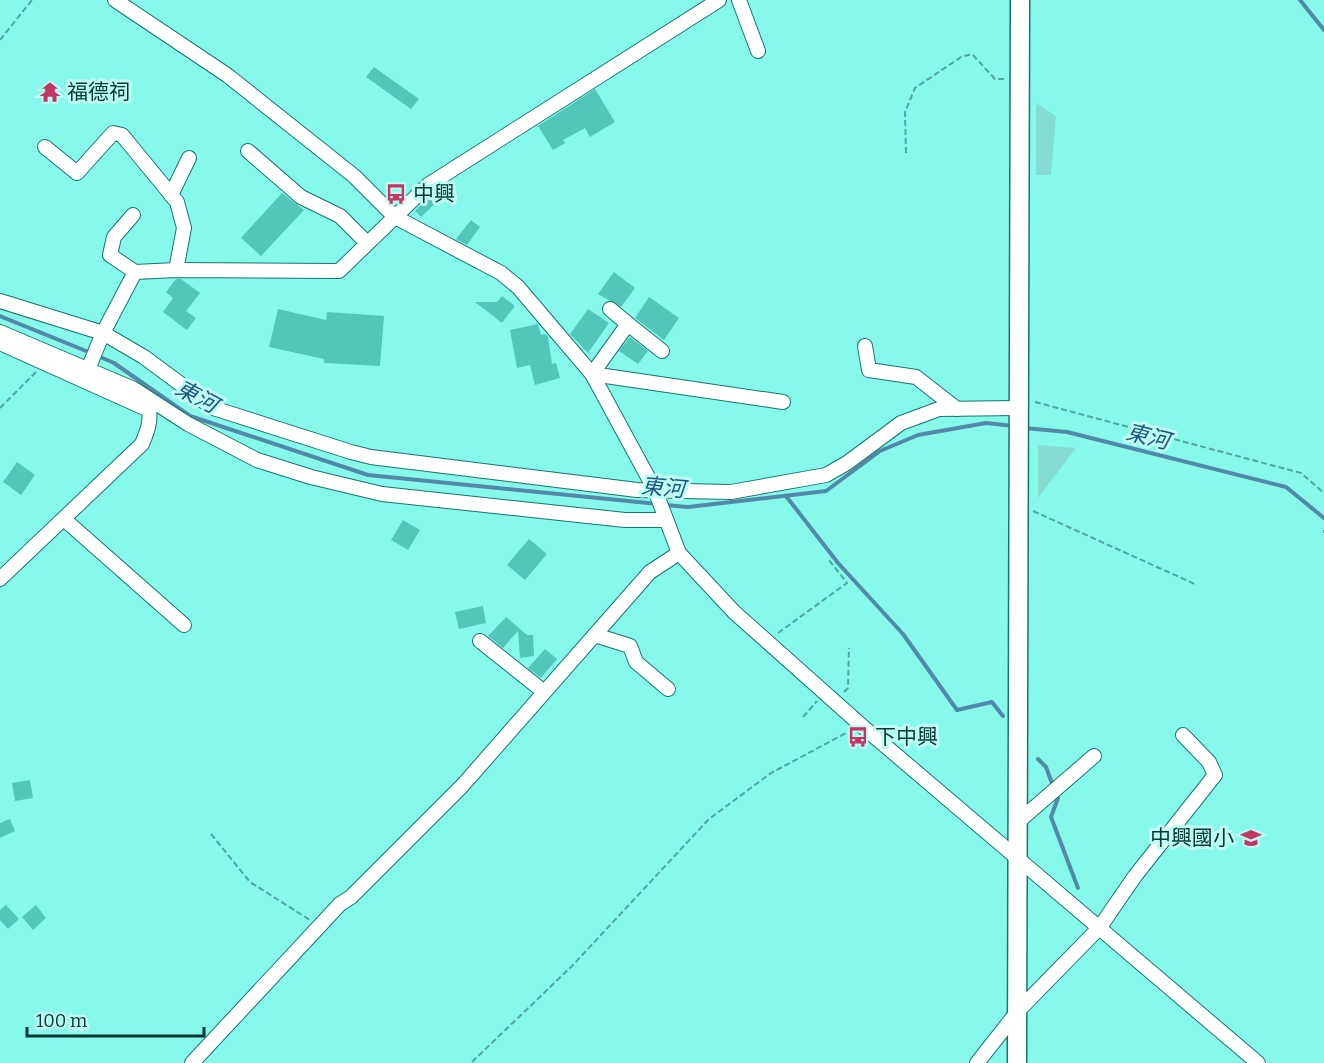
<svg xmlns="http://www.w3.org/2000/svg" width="1324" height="1063" viewBox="0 0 1324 1063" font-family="Bitter,'Noto Sans TC',serif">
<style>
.green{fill:#85ddd2}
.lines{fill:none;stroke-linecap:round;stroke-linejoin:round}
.stream{stroke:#5289a9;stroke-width:4}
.building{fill:#52c6b9}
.minor-casing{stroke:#14766d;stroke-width:16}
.major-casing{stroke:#14766d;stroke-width:21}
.path{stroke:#4ea79d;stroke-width:2;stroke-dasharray:6 3;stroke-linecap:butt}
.minor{stroke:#fff;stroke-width:14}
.major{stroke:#fff;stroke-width:18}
.labels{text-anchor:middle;stroke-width:6;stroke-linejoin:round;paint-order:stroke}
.poi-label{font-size:21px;fill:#013833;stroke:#bffdf4;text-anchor:start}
.water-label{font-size:22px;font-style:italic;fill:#195682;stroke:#bffdf4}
</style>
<rect width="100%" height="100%" fill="#87f9eb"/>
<g class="green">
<polygon points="1036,103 1056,116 1051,175 1036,175"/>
<polygon points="1038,445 1076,448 1038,498"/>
</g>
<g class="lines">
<g class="stream">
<polyline points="1300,0 1324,30"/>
<polyline points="0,316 91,353"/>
<polyline points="98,356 114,363 190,416 368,475 658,504"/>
<polyline points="1025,428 1067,432 1286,487 1324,518"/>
<polyline points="786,496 838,563 903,634 957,710 992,702 1003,716"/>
<polyline points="665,505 688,507 826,491 880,451 918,435 986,423 1014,426"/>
<polyline points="1038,759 1046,767 1053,786"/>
<polyline points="1056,793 1058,798 1051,817 1078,888"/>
</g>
</g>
<g class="building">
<polygon points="374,67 419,99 411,109 366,77"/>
<polygon points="595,89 615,122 590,137 585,128 563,140 565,143 553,150 538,126"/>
<polygon points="436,191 442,197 421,217 415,211"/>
<polygon points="282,193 304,210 261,256 241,238"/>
<polygon points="471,220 480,227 467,245 456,239"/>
<polygon points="614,272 635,288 621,307 598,294"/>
<polygon points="176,279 181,279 200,293 186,311 196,318 187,330 163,312 173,298 166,292"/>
<polygon points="502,296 515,306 502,323 475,302 497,302"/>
<polygon points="649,297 679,318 664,340 635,318"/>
<polygon points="278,309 326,320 327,312 384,316 380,366 324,363 324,359 269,347"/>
<polygon points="588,309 609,323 588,353 570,334"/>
<polygon points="538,324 541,335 546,334 548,337 552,364 556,363 560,378 535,385 530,365 517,368 510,330"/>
<polygon points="630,337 648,351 638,364 619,351"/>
<polygon points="17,462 35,475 21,495 3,482"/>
<polygon points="403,520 420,530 408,550 391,540"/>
<polygon points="529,539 547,554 525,580 507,565"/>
<polygon points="483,606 486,623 459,629 455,612"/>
<polygon points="506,617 527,635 533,635 534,656 520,658 518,631 503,648 488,636"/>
<polygon points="545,649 557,659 541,678 528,668"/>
<polygon points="30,780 33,798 15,801 12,783"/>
<polygon points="10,819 15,831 0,838 0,823"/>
<polygon points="6,905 19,919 8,929 0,920 0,910"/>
<polygon points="36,905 46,918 33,930 22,917"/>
</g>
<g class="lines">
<g class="minor-casing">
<g id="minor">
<polyline points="115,0 227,75 354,176 395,217 501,273 518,287 592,374 655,490 679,553 734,612 862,726 1258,1063"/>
<polyline points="739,0 758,51"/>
<polyline points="45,147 77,173 113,133 122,135 177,202 184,228 176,270"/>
<polyline points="248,151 301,197 340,216 366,242"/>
<polyline points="171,195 189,158"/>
<polyline points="133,215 114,237 110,255 135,272"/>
<polyline points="0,301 103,333 144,357 213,408 351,452 371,457 637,490 731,492 826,475 847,463 901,423 939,409 1017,408"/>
<polyline points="610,309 628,324"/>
<polyline points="0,332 134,389 188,424 257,460 311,477 382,494 625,520 664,520"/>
<path d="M0,343l149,67c2,12 -2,22 -7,34l-142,135"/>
<polyline points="865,346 869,370 916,377 957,409"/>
<polyline points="662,351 628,324 592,374 783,402"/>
<polyline points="84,379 103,333 135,272 176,270 339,271 428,185 719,0"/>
<polyline points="65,520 184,625"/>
<polyline points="595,635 630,646 636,662 668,689"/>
<polyline points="480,641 543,691"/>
<polyline points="1019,821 1094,756"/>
<polyline points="192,1063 340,904 351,897 462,786 650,572 679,553"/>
<polyline points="977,1063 1018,1011 1100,927 1135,876 1215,775 1209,762 1183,735"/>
</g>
</g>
<g class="major-casing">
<polyline id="major" points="1017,1063 1020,0"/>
</g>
<g class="path">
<polyline points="0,40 32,0"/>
<polyline points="906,153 905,112 915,88 961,57 972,54 995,79 1004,79"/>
<polyline points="1035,402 1301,473 1324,493"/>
<polyline points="0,408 36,372"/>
<polyline points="1033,511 1197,585"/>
<polyline points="1324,530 1324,533"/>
<polyline points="778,633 847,583 829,560"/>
<polyline points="844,692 848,688 849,648"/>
<polyline points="803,717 817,701"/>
<polyline points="211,834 250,882 310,920"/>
<polyline points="472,1062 572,966 709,819 771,773 848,732"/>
</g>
<use href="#minor" class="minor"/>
<use href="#major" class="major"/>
</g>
<defs>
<g id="temple-bare" transform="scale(1.62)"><path d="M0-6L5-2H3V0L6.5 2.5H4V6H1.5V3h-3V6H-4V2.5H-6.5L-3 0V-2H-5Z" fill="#c23564" stroke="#bffdf4" stroke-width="2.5" paint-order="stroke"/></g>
<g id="bus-bare" transform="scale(1.62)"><path d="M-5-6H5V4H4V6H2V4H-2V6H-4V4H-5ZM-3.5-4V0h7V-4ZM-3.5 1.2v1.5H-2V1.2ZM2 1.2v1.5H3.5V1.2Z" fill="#c23564" stroke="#bffdf4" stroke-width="2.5" paint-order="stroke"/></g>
<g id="school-bare" transform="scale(1.62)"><path d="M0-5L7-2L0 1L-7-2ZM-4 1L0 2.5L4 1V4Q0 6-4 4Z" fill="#c23564" stroke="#bffdf4" stroke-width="2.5" paint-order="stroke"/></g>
</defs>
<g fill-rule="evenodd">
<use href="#temple-bare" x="50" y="92"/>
<use href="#bus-bare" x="396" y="194"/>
<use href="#bus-bare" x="858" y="737"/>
<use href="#school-bare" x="1251" y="838"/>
</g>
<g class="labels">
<g class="poi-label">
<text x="67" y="99">福德祠</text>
<text x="413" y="201">中興</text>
<text x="875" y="744">下中興</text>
<text x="1234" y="845" text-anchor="end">中興國小</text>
</g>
<g class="water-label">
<text transform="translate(197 396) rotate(28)" y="8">東河</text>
<text transform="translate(1148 436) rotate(14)" y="8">東河</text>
<text transform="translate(663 487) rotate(5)" y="8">東河</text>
</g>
</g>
<path d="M27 1027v9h177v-9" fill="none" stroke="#013833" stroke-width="3"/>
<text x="36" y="1027" font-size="18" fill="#013833" stroke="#bffdf4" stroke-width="4.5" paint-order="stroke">100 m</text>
</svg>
